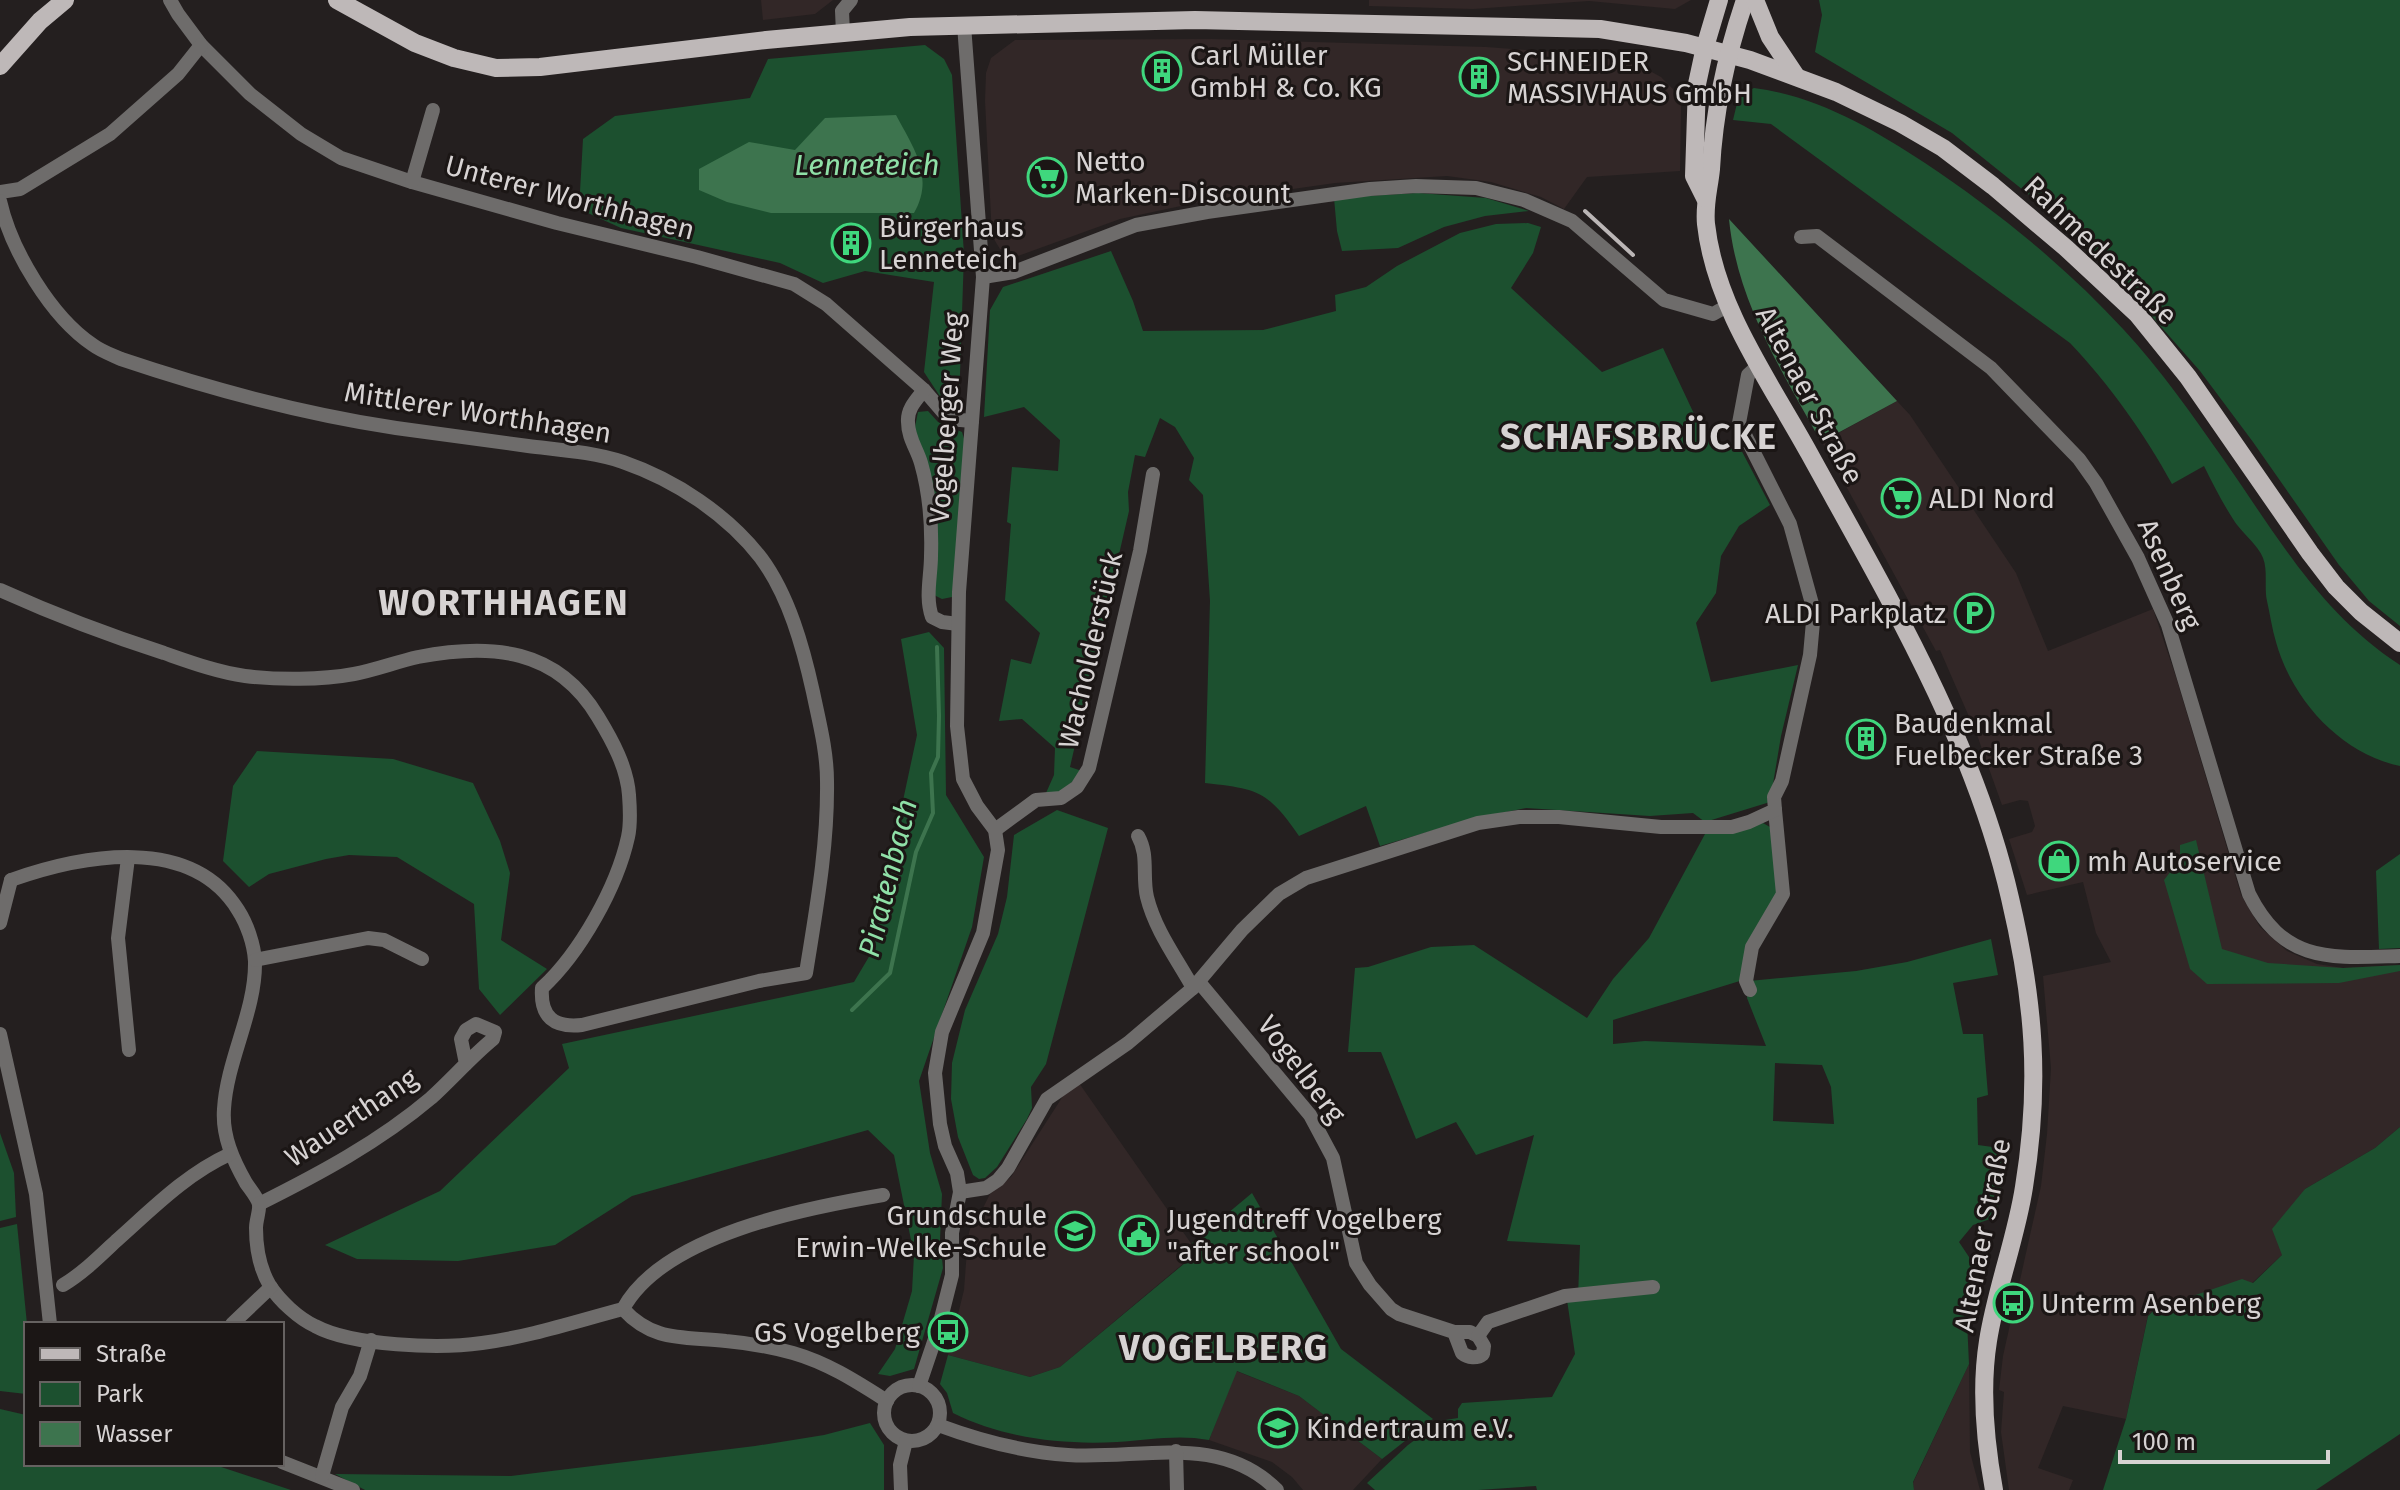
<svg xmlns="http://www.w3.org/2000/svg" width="2400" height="1490" viewBox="0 0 2400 1490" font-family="'Fira Sans',sans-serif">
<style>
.built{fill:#322727}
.green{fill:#1c502f;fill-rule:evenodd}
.water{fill:#3d744e}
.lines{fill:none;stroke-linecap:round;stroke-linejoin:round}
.stream{stroke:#3d744e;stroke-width:4}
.minor{stroke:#6e6c6b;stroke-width:14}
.major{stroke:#beb8b8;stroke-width:18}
.rail{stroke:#bbb6b6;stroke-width:4}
.labels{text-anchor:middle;stroke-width:6;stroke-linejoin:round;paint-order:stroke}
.poi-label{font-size:28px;fill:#d7d3d3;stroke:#1b1615;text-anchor:start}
.street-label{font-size:28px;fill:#d7d3d3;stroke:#1b1615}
.water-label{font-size:30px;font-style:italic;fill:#8fe0a7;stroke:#1b1615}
.district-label{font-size:36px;font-weight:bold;letter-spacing:2px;fill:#d7d3d3;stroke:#1b1615}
</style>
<rect width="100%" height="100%" fill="#241f1f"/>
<g class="built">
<polygon points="761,0 833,0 815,14 763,20"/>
<polygon points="1369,0 1691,0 1675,9 1589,1 1473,9 1405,7 1369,6"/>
<polygon points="1212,39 1486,47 1582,54 1637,64 1661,77 1673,89 1681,106 1680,171 1587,177 1564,209 1541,197 1491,182 1447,176 1335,183 1195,203 1120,219 1018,256 1000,249 992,236 985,101 986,73 991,58 1015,40"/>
<polygon points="1897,401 1910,415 2016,573 2048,651 2153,609 2176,677 2241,895 2260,927 2287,951 2317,964 2343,968 2400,965 2400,1127 2375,1148 2305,1189 2282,1255 2252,1283 2155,1309 2148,1315 2126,1419 2063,1406 2038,1468 2073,1480 2069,1490 2009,1490 2001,1432 2004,1392 1999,1390 2003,1356 2041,1186 2047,1134 2051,1068 2043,976 2111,962 2096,933 2083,882 2027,895 2009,839 2032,832 2035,826 2028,801 2020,800 2002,805 1977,735 1940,650 1936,651 1822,442"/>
<polygon points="1079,1083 1197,1252 1060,1367 1030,1377 948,1355 964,1290 968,1237 974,1214 982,1210 990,1194 1011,1177 1063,1096"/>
<polygon points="1969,1364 1970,1452 1980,1490 1914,1490 1913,1483"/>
<polygon points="1236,1371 1299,1396 1382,1459 1353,1490 1303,1490 1292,1477 1272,1462 1209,1440"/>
</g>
<g class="green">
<polygon points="1819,0 2400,0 2400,626 2369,601 2339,565 2253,442 2200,371 2104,262 2028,194 1952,133 1815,52 1822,15"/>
<polygon points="925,45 944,59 952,75 964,254 959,403 941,398 924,372 934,282 865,271 823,283 780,263 621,228 579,209 583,139 615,116 750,98 768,59"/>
<path d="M1754,88c63,8 119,41 171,75 72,48 140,103 199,167 37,40 69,86 100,130 53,76 96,153 176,205v101c-59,-12 -108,-66 -124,-124 -4,-13 -6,-28 -9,-41 -3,-13 1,-31 -4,-43 -4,-12 -23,-27 -30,-39 -11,-17 -20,-35 -29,-53l-32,18c-27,-50 -63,-100 -102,-141l-299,-219 -38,-4 6,-25z"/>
<polygon points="1418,193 1486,198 1529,211 1485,216 1444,227 1398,248 1342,251 1337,231 1334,198"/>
<path d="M1528,223l13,4 -8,26 -22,35 91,84 61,-24 33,70 19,30 22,-6 33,63 -31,21 -18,30 -5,37 -20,30 15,59 87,-17 -17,71 -11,66 -65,20 -12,-9 -43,3 -124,-8 -50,10 -96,28 -14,-40 -67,30c-31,-45 -40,-47 -94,-53l5,-182 -7,-106 -14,-15 5,-22 -19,-31 -15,-9 -15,39 -10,-2 -7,37 1,19 -59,256 12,4 -19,21 -17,1 8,-18 1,-27 -33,-29 -23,2 12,-62 20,5 9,-31 -35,-33 6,-76 -4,-2 5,-55 46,4 2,-31 -36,-33 -40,10 6,-107 13,-23 108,-36 22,50 10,30 120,-1 73,-19 -1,-16 31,-8 31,-21 63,-33 36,-9z"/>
<polygon points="928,411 938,422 962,432 967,449 952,597 942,599 934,595 914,432 918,412"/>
<polygon points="929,632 944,648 946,795 984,857 972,927 919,1081 930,1153 942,1194 940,1240 943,1268 914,1369 890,1376 878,1374 895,1349 912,1291 914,1255 894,1155 868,1130 632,1196 555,1245 458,1261 357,1259 325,1245 440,1191 569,1068 562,1044 854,982 870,955 917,735 901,639"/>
<polygon points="257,751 393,759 473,783 500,841 510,873 501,940 547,969 500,1015 479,989 474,904 397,857 349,855 326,859 269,874 249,887 223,861 233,786"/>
<polygon points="1057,810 1108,828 1046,1064 1031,1087 1032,1108 1027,1119 997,1167 985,1178 979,1179 973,1175 958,1137 951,1099 952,1063 965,1010 998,934 1007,897 1014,835"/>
<path d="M1763,823l7,4 10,68 -37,85 -130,40v24l32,-3 121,5 -19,-48 2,-17 107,-10 51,-9 84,-23 7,36 -45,8 10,51h20l5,61 -11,3 1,47 29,4 -11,68 -23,8 -14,17 20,30 -12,49 2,43 -56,118 1,8h-377l-1,-4 -58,4h-103l-8,-7 41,-38 27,-20 10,-5 13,-2v-9l4,-6 90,-6 23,-43 -8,-54 11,-3 2,-52 -73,-4 27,-106 -58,20 -20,-33 -40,17 -35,-87h-33l7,-84 13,-1 63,-20 43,-2 113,73 26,-39 36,-41 56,-104 29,-2zM1775,1063l47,2 9,22 3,37 -61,-3z"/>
<polygon points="2196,840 2222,949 2268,963 2343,968 2400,965 2400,971 2339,983 2207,984 2190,969 2164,880 2180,859 2180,845"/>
<polygon points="2400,854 2400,948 2379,949 2376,871"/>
<polygon points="2400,1127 2400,1434 2316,1490 2103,1490 2126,1419 2148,1316 2155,1309 2242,1279 2253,1283 2282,1255 2272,1229 2305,1189 2375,1148"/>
<polygon points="0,1133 14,1173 16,1217 0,1221"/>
<path d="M1252,1193l89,156 92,70 -51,40 -83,-63 -62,-25 -28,69c-31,-6 -61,0 -92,2 -56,3 -114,-4 -164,-29l-6,-20 -7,-9 8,-29 82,22 30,-10 137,-114 -6,-9z"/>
<polygon points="17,1224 27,1324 26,1394 0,1391 0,1228"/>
<polygon points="0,1409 26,1415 26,1464 212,1464 291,1490 0,1490"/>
<polygon points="870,1423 884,1445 884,1490 365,1490 335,1474 511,1476 755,1446 824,1435"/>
</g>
<g class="water">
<path d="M896,115c17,32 39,62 18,98h-143l-44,-11 -28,-12v-21l50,-27 46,8 30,-32z"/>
<path d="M1729,219l168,182 -76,41c-39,-71 -84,-140 -92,-223z"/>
</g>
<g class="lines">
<polyline class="stream" points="852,1010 890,973 916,852 933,813 931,773 938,757 939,716 937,647"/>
<g class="minor">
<polyline points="170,0 178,14 201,45 250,94 301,134 341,158 412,182 557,223 697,257 794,284 826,304 924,390 949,419 972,421"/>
<polyline points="843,33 842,11 851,0"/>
<polyline points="412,182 433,110"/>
<polyline points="0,192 20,189 110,134 178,74 201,45"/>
<path d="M0,201c11,49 51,116 93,144 8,6 19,10 28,14 89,30 183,55 275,69 44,6 88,12 132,18 32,4 65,6 95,16 52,18 104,52 138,96 28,38 42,89 52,134 6,29 14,59 14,89 1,65 -11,129 -21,192l-47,8 -177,44c-28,3 -42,-8 -40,-37 38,-35 75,-101 86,-151 3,-13 2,-29 1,-42 -2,-28 -17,-55 -31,-78 -41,-69 -107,-74 -180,-60 -22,5 -43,13 -64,17 -33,6 -76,6 -109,2 -28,-4 -55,-14 -81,-23 -56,-18 -111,-39 -164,-63"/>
<path d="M1801,237l16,-1 174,132 88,91 17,24 42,75 30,67 81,269c35,70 82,64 151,62"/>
<polyline points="983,277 1014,272 1136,225 1207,212 1370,189 1416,186 1476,188 1524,200 1572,221 1664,300 1713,314 1729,305"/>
<path d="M924,390c-8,10 -17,19 -16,32 0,16 9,27 13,41 8,28 11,63 10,93 0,20 -6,41 1,61l10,5 16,2"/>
<polyline points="995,830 1036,800 1061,798 1077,787 1089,768 1140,551 1153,474"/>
<path d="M1138,836c11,19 4,40 9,61 8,33 30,62 46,91"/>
<polyline points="128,858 118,938 129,1050"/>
<path d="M11,880c71,-25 180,-46 227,30 9,14 16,34 17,51 1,50 -28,98 -31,148 -2,27 9,51 22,74 4,6 11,14 13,21 1,7 -3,16 -3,24 0,20 4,41 14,58 10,15 28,32 45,40 37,20 125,23 167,17 47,-6 95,-22 141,-34 31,34 62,27 103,32 22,2 45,6 67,12 35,10 64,29 94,48"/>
<polyline points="0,923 11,880"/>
<polyline points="255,960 368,938 384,940 422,959"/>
<path d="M1199,982l111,133 23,43 23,105 14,22 21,24 8,5 55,18h16l8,4 6,10 -1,8c-6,5 -15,4 -21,-1l-8,-21"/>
<polyline points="1750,990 1746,981 1752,947 1783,894 1775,810"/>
<polyline points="0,1034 36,1194 50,1324"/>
<polyline points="960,1192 986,1188 998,1180 1008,1168 1047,1099 1128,1043 1193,988 1242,930 1279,894 1306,878 1478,823 1519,817 1559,817 1661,827 1732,827 1749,822 1775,810 1774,797 1782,781 1810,655 1814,611 1790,524 1739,423 1748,375 1759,365"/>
<path d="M259,1204c60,-30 120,-62 172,-106 21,-19 40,-41 62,-59l2,-7 -19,-8 -10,6 -5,9 5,25"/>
<path d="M63,1285c20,-12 36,-28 53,-44 36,-32 70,-67 114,-87"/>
<path d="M623,1309c40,-74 182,-101 260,-114"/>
<polyline points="232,1324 271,1287"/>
<polyline points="1478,1336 1488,1322 1565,1296 1653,1287"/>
<circle cx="912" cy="1413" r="28"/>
<polyline points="919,1386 938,1330 952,1275 952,1233 960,1192 957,1173 945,1146 940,1124 935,1073 942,1032 983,933 998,850 995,830 977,806 963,779 957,726 959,592 983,277 964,25"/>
<path d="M938,1425c43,16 84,27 130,30 72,5 151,-23 209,35"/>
<polyline points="1176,1451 1177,1490"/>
<polyline points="282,1462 353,1490"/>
<polyline points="322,1476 342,1407 360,1376 371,1340"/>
<polyline points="901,1490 900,1465 906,1441"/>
</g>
<g class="major">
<polyline points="337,0 415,43 454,58 496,68 540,67 766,40 910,27 1195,20 1600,29 1686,43 1750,60 1836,92 1900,123 1943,148 1993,186 2066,248 2138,315 2188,377 2310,553 2336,587 2361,612 2400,643"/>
<path d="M1745,0c-19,56 -31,110 -34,169 -2,20 -7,35 -5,55 9,83 64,158 103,229 77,140 165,287 201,445 24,102 31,185 14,289 -8,52 -28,102 -36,154 -8,50 -3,100 6,149"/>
<polyline points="1755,0 1770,37 1796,76"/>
<polyline points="0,66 40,21 65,0"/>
<polyline points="1705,198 1694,176 1697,84 1705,47 1719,0"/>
</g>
<polyline class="rail" points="1585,211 1633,255"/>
</g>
<defs>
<g id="building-ring" transform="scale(2)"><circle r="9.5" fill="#1b1615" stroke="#3fd77d" stroke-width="1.5"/><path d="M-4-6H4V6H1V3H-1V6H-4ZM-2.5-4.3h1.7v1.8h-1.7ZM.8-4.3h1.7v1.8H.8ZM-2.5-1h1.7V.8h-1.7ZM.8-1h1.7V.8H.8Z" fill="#3fd77d"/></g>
<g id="supermarket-ring" transform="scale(2)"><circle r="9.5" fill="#1b1615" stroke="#3fd77d" stroke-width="1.5"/><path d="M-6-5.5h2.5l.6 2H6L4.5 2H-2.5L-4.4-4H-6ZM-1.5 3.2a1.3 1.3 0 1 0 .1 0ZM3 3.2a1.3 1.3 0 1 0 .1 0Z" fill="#3fd77d"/></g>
<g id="parking-ring" transform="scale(2)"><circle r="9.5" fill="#1b1615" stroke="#3fd77d" stroke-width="1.5"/><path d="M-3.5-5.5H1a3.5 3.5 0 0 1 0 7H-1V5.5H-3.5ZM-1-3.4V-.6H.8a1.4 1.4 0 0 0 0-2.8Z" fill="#3fd77d"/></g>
<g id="shop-ring" transform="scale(2)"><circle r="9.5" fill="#1b1615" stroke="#3fd77d" stroke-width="1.5"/><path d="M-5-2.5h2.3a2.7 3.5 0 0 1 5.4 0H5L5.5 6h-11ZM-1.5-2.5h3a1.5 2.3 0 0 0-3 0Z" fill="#3fd77d"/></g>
<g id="school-ring" transform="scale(2)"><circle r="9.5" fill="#1b1615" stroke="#3fd77d" stroke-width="1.5"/><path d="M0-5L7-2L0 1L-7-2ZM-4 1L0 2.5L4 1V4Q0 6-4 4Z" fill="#3fd77d"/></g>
<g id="civic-ring" transform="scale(2)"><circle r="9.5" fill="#1b1615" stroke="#3fd77d" stroke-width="1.5"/><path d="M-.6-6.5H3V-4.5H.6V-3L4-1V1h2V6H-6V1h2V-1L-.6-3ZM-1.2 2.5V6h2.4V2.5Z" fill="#3fd77d"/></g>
<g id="bus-ring" transform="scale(2)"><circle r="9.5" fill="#1b1615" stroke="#3fd77d" stroke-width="1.5"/><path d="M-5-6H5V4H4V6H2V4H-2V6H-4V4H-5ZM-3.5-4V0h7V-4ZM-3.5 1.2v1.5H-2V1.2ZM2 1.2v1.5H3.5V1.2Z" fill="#3fd77d"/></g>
</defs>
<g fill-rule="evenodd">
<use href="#building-ring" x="1162" y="71"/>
<use href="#building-ring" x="1479" y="77"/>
<use href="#supermarket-ring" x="1047" y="177"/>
<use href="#building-ring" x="851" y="243"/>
<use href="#supermarket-ring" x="1901" y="498"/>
<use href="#parking-ring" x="1974" y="613"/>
<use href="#building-ring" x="1866" y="739"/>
<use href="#shop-ring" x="2059" y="861"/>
<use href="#school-ring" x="1075" y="1231"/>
<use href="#civic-ring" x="1139" y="1235"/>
<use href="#bus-ring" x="2013" y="1303"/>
<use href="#bus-ring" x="948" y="1332"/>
<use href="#school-ring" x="1278" y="1428"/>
</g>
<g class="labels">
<g class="poi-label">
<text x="1190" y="65">Carl Müller<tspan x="1190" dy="32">GmbH &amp; Co. KG</tspan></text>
<text x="1507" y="71">SCHNEIDER<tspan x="1507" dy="32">MASSIVHAUS GmbH</tspan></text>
<text x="1075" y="171">Netto<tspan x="1075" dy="32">Marken-Discount</tspan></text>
<text x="879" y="237">Bürgerhaus<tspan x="879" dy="32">Lenneteich</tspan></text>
<text x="1929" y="508">ALDI Nord</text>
<text x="1946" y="623" text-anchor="end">ALDI Parkplatz</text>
<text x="1894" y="733">Baudenkmal<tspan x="1894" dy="32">Fuelbecker Straße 3</tspan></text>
<text x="2087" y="871">mh Autoservice</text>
<text x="1047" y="1225" text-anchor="end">Grundschule<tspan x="1047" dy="32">Erwin-Welke-Schule</tspan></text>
<text x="1167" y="1229">Jugendtreff Vogelberg<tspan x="1167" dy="32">"after school"</tspan></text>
<text x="2041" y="1313">Unterm Asenberg</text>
<text x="920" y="1342" text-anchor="end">GS Vogelberg</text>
<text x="1306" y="1438">Kindertraum e.V.</text>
</g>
<g class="street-label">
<text transform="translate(570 197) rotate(15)" y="10">Unterer Worthhagen</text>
<text transform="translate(2101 250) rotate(44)" y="10">Rahmedestraße</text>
<text transform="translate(1810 395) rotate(62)" y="10">Altenaer Straße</text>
<text transform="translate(478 412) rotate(9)" y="10">Mittlerer Worthhagen</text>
<text transform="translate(946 418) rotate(-86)" y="10">Vogelberger Weg</text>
<text transform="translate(2170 574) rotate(66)" y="10">Asenberg</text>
<text transform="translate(1090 650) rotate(-77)" y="10">Wacholderstück</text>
<text transform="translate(1302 1069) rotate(53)" y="10">Vogelberg</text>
<text transform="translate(351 1117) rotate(-34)" y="10">Wauerthang</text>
<text transform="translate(1982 1235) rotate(-79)" y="10">Altenaer Straße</text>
</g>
<g class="water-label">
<text x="867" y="175">Lenneteich</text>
<text transform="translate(888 878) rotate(-76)" y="10">Piratenbach</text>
</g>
<g class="district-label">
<text x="1639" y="449">SCHAFSBRÜCKE</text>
<text x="504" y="615">WORTHHAGEN</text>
<text x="1224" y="1360">VOGELBERG</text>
</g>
</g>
<rect x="24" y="1322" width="260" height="144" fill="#1b1615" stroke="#666261" stroke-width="2"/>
<rect x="40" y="1348" width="40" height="12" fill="#beb8b8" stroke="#666261" stroke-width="2"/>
<text x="96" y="1362" font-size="24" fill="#d7d3d3">Straße</text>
<rect x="40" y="1382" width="40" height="24" fill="#1c502f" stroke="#666261" stroke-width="2"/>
<text x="96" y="1402" font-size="24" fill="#d7d3d3">Park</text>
<rect x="40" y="1422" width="40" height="24" fill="#3d744e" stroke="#666261" stroke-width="2"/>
<text x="96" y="1442" font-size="24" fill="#d7d3d3">Wasser</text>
<path d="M2120 1450v12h208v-12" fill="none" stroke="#d7d3d3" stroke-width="4"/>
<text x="2132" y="1450" font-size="24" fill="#d7d3d3" stroke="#1b1615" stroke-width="6" paint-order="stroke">100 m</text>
</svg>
